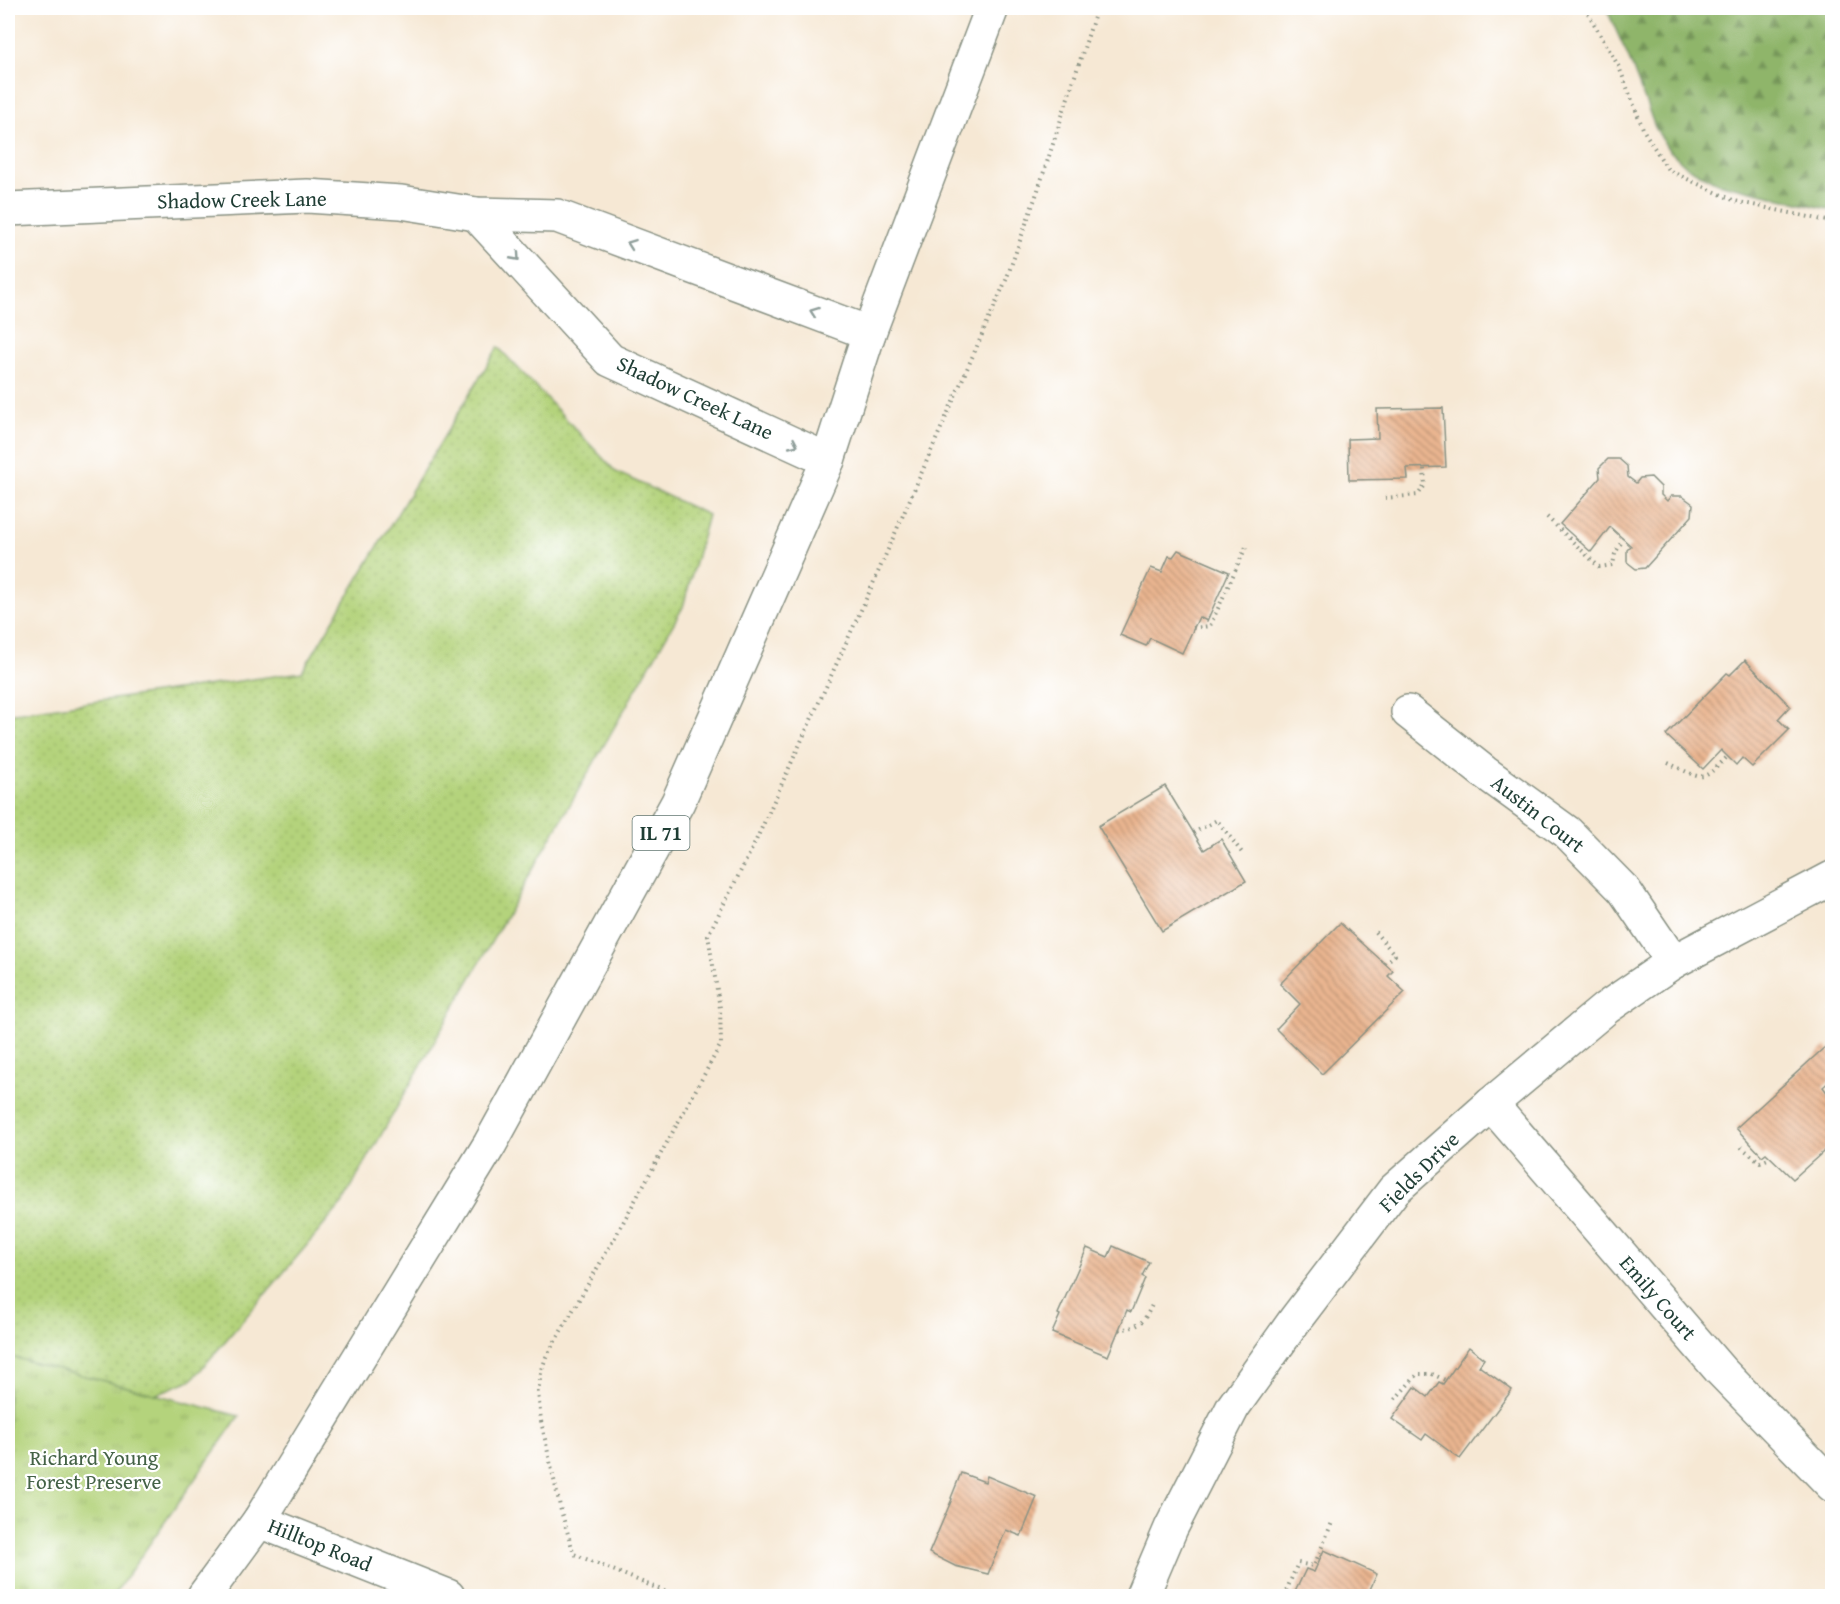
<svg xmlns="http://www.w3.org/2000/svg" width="1840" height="1604" viewBox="0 0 1840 1604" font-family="'Gentium Book Plus',serif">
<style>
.grass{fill:url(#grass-dots);stroke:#6a8858;stroke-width:1.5}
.forest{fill:url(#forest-firs);stroke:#577950;stroke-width:1.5}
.park{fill:url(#park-tufts);stroke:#6a8858;stroke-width:1.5}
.building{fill:url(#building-back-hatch)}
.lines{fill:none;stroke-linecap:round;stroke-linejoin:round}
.street-casing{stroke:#8a9284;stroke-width:36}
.primary-casing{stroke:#8a9284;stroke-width:36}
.path{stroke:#8a9284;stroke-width:4;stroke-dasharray:1.5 4.5;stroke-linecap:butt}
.street{stroke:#fff;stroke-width:33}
.primary{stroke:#fff;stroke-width:33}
.oneway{stroke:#8f9e9a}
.labels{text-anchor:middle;stroke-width:4.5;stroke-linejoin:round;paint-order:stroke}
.shield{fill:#fff;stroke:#627771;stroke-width:1.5}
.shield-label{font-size:20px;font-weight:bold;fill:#1f3d34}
.street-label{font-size:21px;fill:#1f3d34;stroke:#fff}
.park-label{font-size:21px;fill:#446246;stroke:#fff}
</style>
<defs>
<pattern id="grass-dots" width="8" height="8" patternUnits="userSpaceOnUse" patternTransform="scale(1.5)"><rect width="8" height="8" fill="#b4d37b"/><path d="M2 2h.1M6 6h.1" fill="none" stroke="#9ab66b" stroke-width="1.8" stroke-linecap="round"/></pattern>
<pattern id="forest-firs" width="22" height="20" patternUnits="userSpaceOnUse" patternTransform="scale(1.5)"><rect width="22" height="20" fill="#8fb56b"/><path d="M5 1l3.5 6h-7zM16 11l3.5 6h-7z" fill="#749459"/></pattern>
<pattern id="park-tufts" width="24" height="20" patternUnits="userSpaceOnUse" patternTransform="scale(1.5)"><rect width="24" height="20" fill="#b4d37b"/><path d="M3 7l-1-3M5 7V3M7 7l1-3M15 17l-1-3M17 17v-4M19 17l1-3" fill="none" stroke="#9ab66b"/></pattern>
<pattern id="building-back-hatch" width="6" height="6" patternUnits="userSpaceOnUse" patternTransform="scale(1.5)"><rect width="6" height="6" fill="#eab590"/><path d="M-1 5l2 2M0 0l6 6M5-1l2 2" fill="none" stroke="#bd9476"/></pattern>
</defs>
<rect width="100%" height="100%" fill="#fff"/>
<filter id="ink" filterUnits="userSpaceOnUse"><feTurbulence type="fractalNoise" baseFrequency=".0167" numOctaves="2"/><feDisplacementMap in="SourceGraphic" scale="12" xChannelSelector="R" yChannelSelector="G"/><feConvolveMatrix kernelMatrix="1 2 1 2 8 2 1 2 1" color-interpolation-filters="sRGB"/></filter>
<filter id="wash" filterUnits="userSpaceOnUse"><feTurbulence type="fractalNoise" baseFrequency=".008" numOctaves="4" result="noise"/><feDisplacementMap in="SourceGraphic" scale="24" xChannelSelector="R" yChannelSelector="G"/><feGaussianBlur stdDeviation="1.35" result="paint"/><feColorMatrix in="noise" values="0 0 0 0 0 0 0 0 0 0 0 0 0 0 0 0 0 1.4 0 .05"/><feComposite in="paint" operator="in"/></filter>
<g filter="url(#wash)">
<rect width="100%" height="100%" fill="#f6e8d4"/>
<polygon class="grass" points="498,347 616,472 708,515 683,607 341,1205 193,1379 120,1409 8,1589 8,714 302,672"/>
<polygon class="forest" points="1606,8 1832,8 1832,210 1717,183 1687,167 1668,149 1655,127 1630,61"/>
<polygon class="park" points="8,1356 239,1416 113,1596 8,1596"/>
<g id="blocks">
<g class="building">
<polygon points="1443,408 1446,467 1407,468 1408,479 1349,480 1348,439 1378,438 1377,409"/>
<polygon points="1608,459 1619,459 1627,466 1628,477 1636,483 1640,478 1651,477 1661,487 1661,495 1667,501 1671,496 1682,496 1693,504 1692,516 1645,568 1636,569 1627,562 1627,550 1631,546 1610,527 1591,552 1560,524 1600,478 1599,468"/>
<polygon points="1178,550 1229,572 1207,621 1199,617 1182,653 1150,638 1146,646 1120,635 1151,568 1162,572 1169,556 1173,557"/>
<polygon points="1745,660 1790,706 1778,719 1789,730 1752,767 1742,758 1736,765 1721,750 1703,769 1666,735 1727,673 1730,675"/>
<polygon points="1165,786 1204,850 1221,839 1246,881 1162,931 1098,826"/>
<polygon points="1340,923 1393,971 1388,976 1405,992 1322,1074 1276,1029 1300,1004 1280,984"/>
<polygon points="1826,1046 1832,1054 1832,1079 1823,1087 1832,1099 1832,1144 1793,1179 1766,1153 1762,1156 1736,1128"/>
<polygon points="1113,1246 1149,1262 1142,1276 1145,1278 1131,1312 1127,1310 1108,1356 1052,1333 1060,1315 1058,1314 1087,1248 1108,1257"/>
<polygon points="1469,1347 1484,1359 1479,1366 1512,1390 1460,1459 1426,1434 1422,1440 1392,1419 1415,1387 1428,1397 1439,1382 1443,1384"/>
<polygon points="961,1473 985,1482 987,1476 1037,1497 1021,1536 1006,1530 988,1574 955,1566 929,1553 952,1499 951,1498"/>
<polygon points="1324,1550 1377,1574 1367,1596 1293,1596 1306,1569 1314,1572"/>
</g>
</g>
</g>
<g filter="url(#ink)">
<use href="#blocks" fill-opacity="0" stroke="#8a9284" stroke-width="1.5"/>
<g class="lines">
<g class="street-casing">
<g id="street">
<polyline points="8,209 307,196 401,202 476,214 557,216 869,333"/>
<polyline points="476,214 610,360 828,460"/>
<polyline points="1408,712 1484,772 1567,832 1624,890 1673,962"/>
<polyline points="1491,1104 1721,1371 1832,1485"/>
<polyline points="259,1521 448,1596"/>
<polyline points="1142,1596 1171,1528 1233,1407 1295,1320 1394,1190 1491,1104 1606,1008 1673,962 1832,878"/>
</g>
</g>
<g class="primary-casing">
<polyline id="primary" points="204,1596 259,1521 490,1144 678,802 828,460 869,333 992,8"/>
</g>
<g class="path">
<polyline points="1585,8 1619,67 1644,131 1668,170 1735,201 1832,222"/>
<polyline points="1385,498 1418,495 1425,485 1424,468"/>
<polyline points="1547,517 1599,567 1613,565 1615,554 1623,539"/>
<polyline points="1193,628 1210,626 1246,547"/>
<path d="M1668,763c36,16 31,22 60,-7"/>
<polyline points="1193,833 1217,820 1243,854"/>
<polyline points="1375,932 1395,955 1385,963"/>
<polyline points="1741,1147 1760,1162 1770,1158"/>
<path d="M1119,1330c23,-4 24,-7 34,-27"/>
<polyline points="1395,1399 1418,1374 1432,1374 1445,1380"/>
<polyline points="676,1596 574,1554 561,1511 541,1421 538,1392 541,1373 546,1357 614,1239 721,1044 720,1008 708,935 753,847 872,586 1006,280 1038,190 1097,8"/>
<polyline points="1284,1596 1298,1563 1314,1566 1333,1520"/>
</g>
<use href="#street" class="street"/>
<use href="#primary" class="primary"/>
</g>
<defs><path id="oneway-chevron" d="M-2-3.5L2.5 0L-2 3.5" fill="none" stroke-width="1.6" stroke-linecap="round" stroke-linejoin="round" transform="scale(1.5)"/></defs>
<g class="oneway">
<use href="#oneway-chevron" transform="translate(631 244) rotate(-160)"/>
<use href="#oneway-chevron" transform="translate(516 257) rotate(48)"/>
<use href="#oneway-chevron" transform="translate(814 312) rotate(-160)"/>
<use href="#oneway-chevron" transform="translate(794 444) rotate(25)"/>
</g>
</g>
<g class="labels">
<rect class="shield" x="632.5" y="816" width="57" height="34" rx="4.5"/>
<g class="shield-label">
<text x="661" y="840">IL 71</text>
</g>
<g class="street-label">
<text transform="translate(242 200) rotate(-1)" y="7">Shadow Creek Lane</text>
<text transform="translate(695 398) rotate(25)" y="7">Shadow Creek Lane</text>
<text transform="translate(1538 814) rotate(38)" y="7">Austin Court</text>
<text transform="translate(1419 1172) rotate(-45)" y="7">Fields Drive</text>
<text transform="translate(1658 1298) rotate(49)" y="7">Emily Court</text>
<text transform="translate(320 1545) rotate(22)" y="7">Hilltop Road</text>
</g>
<g class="park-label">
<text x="94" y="1465">Richard Young<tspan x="94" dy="24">Forest Preserve</tspan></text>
</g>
</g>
<rect width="1840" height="1604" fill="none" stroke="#fff" stroke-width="30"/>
</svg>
